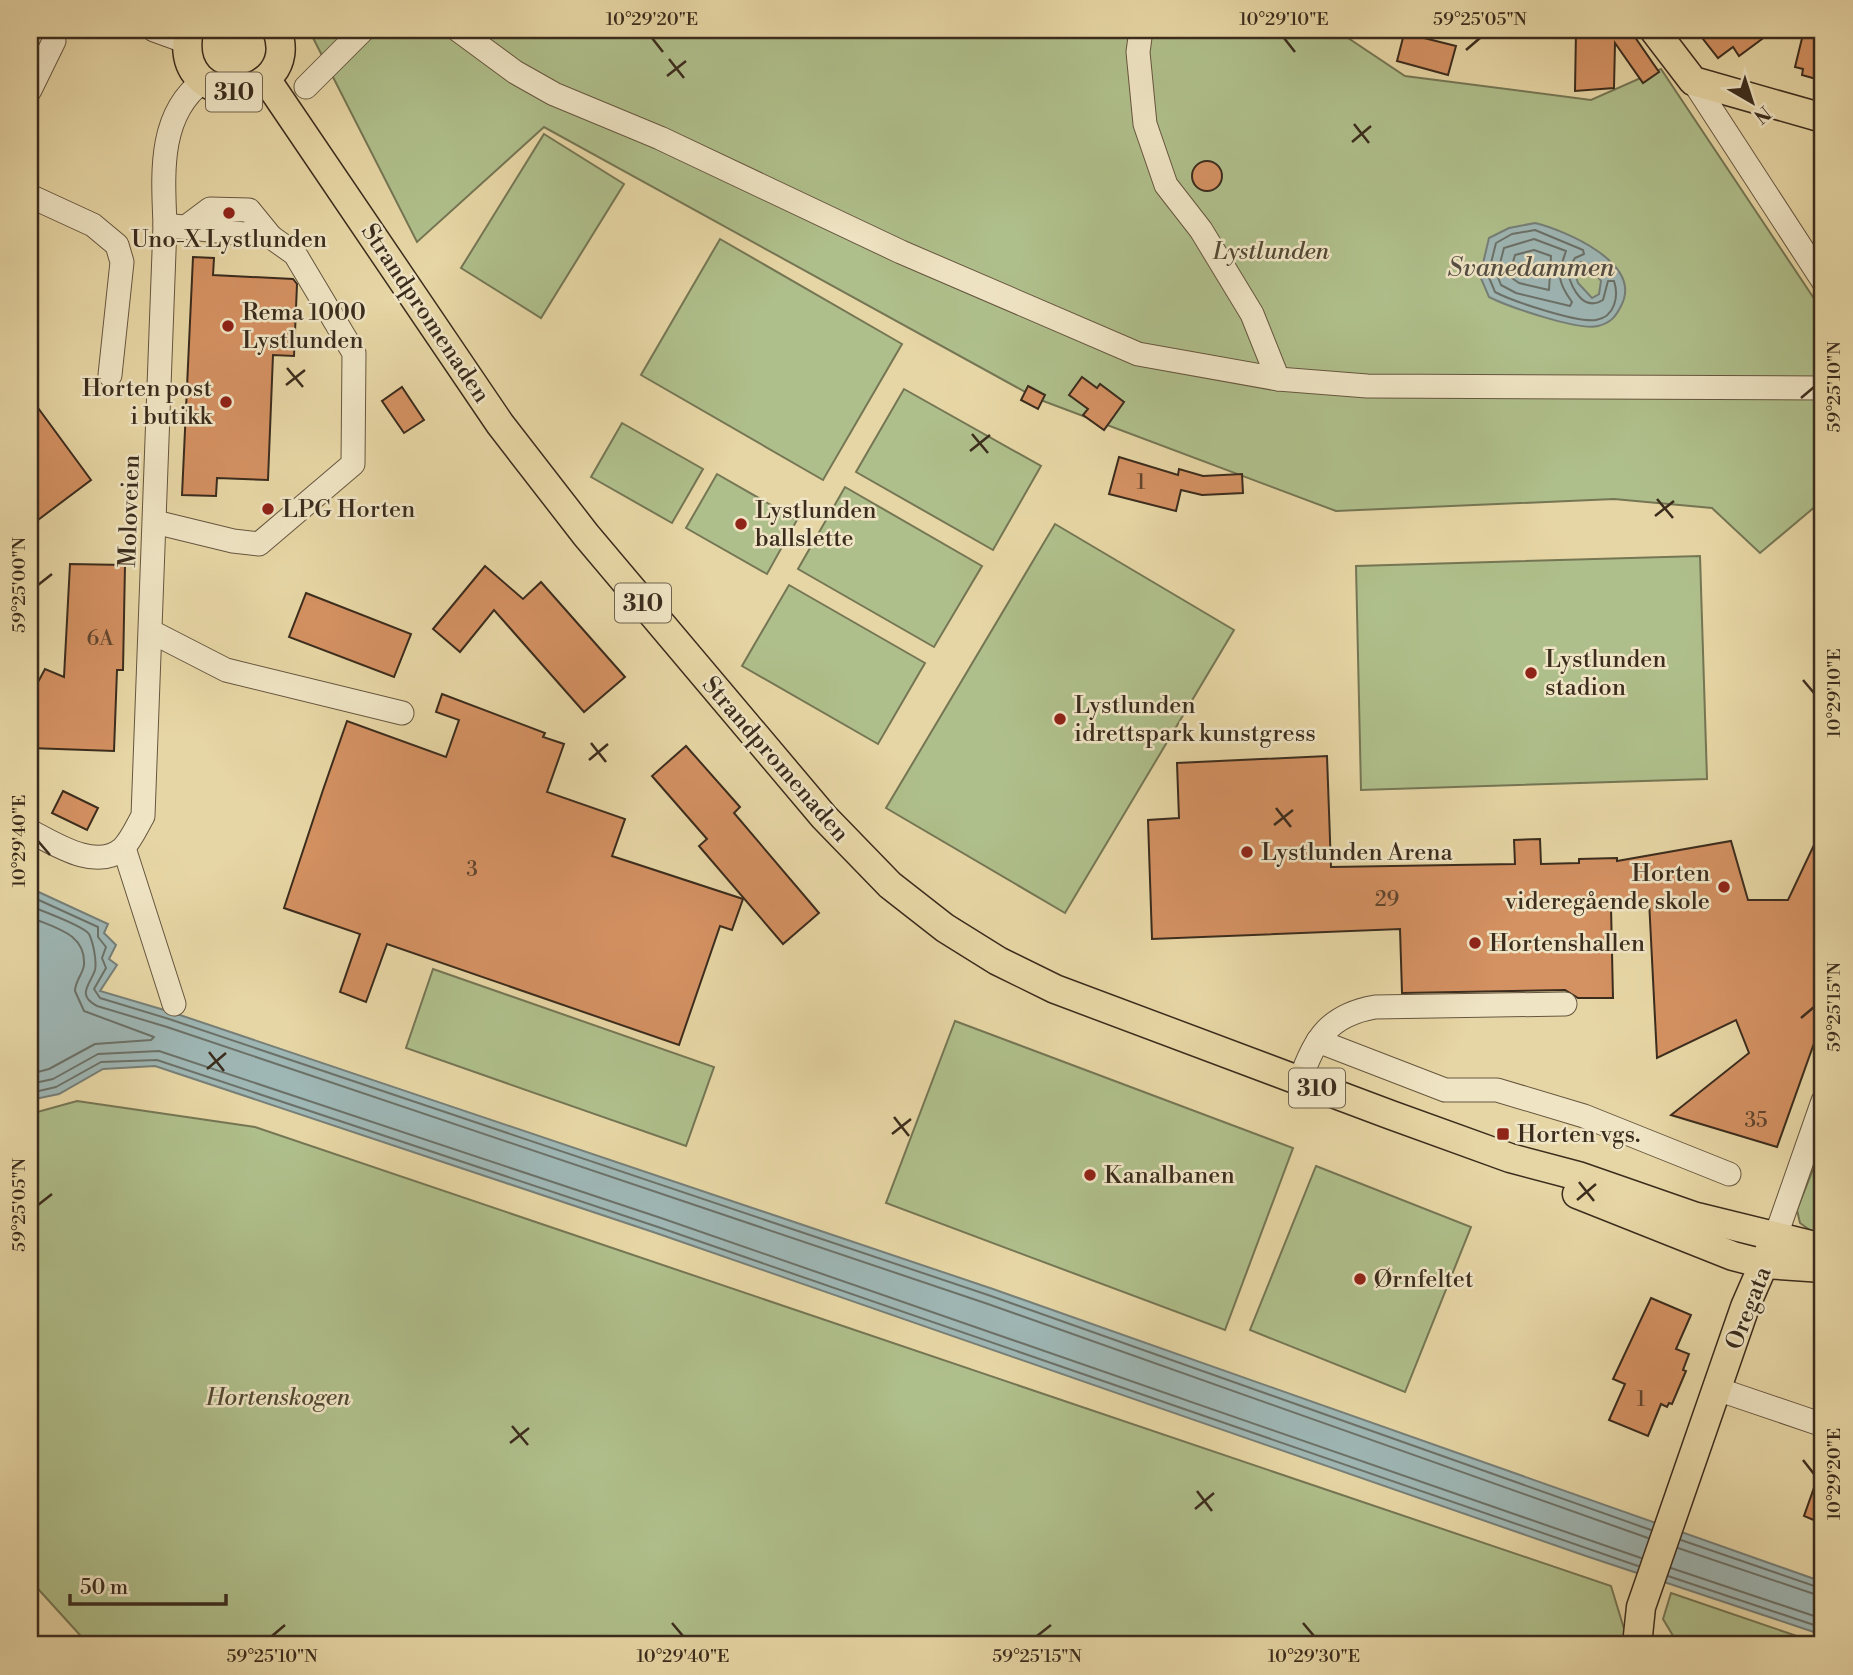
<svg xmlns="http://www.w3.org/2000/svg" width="1853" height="1675" viewBox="0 0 1853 1675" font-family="'Libre Bodoni',serif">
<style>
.green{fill:#afbf8b;stroke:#757654;stroke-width:2}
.water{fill:#9eb6b4;stroke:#767f78;stroke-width:2;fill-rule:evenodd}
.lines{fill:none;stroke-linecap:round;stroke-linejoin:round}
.shore{stroke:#6c7168;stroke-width:2}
.building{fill:#d49162;stroke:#3b2c1d;stroke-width:2}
.minor-casing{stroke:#66563f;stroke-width:25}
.major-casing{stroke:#3b2c1d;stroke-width:31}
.minor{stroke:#efe4c4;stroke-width:23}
.major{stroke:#e7d6a5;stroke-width:28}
.ticks{fill:none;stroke:#3b2c1d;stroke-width:2.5}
.poi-dot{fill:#8f2418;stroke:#efe4c4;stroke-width:2.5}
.labels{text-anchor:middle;stroke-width:5;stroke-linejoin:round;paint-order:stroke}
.number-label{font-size:21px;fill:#61452e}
.shield{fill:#efe4c4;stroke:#71634f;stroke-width:2}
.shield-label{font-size:23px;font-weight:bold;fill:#3b2c1d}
.poi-label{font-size:24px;fill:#3b2c1d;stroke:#efe4c4;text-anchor:start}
.park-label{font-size:24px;font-style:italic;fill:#524933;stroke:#efe4c4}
.street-label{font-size:24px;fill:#3b2c1d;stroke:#efe4c4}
.water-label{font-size:26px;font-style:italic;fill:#544e43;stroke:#efe4c4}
.neatline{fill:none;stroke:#3b2c1d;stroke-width:2.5}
.ticks-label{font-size:18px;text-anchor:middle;fill:#3b2c1d}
</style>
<rect width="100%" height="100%" fill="#e7d6a5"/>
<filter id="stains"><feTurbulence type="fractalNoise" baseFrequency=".00286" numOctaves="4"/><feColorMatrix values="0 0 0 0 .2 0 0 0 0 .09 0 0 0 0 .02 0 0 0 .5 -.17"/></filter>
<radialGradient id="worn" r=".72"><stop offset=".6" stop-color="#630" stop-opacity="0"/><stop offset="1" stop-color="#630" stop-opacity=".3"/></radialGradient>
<g class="green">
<polygon points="309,30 1336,30 1405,76 1591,100 1661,69 1823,312 1823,500 1760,553 1712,508 1614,499 1336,511 1038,399 544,127 417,242"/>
<polygon points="544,134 624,184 541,318 461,268"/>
<polygon points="720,239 902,344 823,480 641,375"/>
<polygon points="904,389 1041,466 993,550 856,472"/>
<polygon points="622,423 703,469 672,523 591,477"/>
<polygon points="717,474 797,520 767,574 686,528"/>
<polygon points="845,487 982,566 934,647 798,569"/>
<polygon points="1055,524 1234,630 1065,913 886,808"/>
<polygon points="1700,556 1707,779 1361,790 1356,566"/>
<polygon points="789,585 925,663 878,744 742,666"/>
<polygon points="433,969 714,1067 686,1146 406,1048"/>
<polygon points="955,1021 1293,1148 1225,1330 886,1203"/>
<polygon points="77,1101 255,1127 1611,1586 1629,1645 89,1645 30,1580 30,1114"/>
<polygon points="1823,1144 1823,1232 1814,1233 1800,1223 1797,1210"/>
<polygon points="1316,1166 1471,1227 1405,1392 1250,1330"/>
<polygon points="1671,1593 1823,1645 1678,1644 1663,1619"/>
</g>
<g class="water">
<path d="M1535,223c29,7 109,40 86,83 -5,10 -10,17 -23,20 -19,5 -89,-19 -109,-29l-9,-21 9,-38 20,-10zM1581,262l8,3 12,16 -2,13 -7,4 -14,-15 -4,-13z"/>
<polygon points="30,888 108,924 104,933 116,945 109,959 117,965 100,991 171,1012 993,1289 1823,1582 1823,1635 1586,1556 656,1233 155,1066 103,1069 59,1094 30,1100"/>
</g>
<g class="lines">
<g class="shore">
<path d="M1535,230l48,20 1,4 -9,4 -8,13c5,18 16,41 36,29l5,-19h6c5,15 1,36 -18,39 -19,3 -84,-19 -101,-28l-7,-17 8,-32 16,-9z"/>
<path d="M1534,239l32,12c-8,23 -10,29 6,51l-2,4 -54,-13 -15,-8 -4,-10 7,-27z"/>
<polygon points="1534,250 1551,256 1549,290 1519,283 1509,276 1515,255"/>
<polyline points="30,896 98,927 98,937 106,947 102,958 106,968 94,989 100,998 169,1019 991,1296 1651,1530"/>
<path d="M30,906c10,4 54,20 59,28 4,8 8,27 6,36 -5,15 -19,25 2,36l70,21 821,277 660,234"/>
<path d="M30,917c24,11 56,16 54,48 -1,9 -9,16 -9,26l9,20 70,26 -3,3 -56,4 -46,25 -19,5"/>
<polyline points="30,1084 53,1079 98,1054 159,1051 661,1218 1641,1558"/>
<polyline points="30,1093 56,1087 101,1062 157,1060 658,1227 1638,1566"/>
<polyline points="1681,1540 1823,1589"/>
<polyline points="1678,1548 1823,1597"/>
<polyline points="1671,1568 1823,1619"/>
<polyline points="1668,1576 1823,1628"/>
</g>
</g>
<g class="building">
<polygon points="1405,30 1426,30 1424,38 1456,46 1448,75 1397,61"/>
<polygon points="1576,30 1630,30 1659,72 1643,83 1615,43 1614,88 1575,91"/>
<polygon points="1696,30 1756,30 1762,39 1739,56 1733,47 1718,58"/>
<polygon points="1804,30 1823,30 1823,81 1802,75 1803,69 1795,67"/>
<circle cx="1207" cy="176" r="15"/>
<polygon points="193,257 214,258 213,275 293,279 297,284 294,356 273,355 268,480 217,478 216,496 182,495"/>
<polygon points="1082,377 1097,388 1100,384 1124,402 1104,430 1083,415 1088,409 1069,395"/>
<polygon points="1028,386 1045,395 1038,409 1021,400"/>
<polygon points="402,387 424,420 404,433 382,401"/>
<polygon points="30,397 91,480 30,526"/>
<polygon points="1119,457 1178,475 1179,469 1203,476 1242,474 1243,493 1202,495 1181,490 1176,511 1109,494"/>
<polygon points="70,564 125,565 123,670 117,670 114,751 30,748 30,697 45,669 64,677"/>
<polygon points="485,566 523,599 541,582 625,677 584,712 494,610 460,652 433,629"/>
<polygon points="306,593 411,634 394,677 289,637"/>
<polygon points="442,694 545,733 543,737 564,744 547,792 625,819 612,856 743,899 732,930 720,926 679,1045 387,944 366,1002 340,992 360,934 284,908 323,790 347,721 446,757 459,720 436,712"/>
<polygon points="686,746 740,807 734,813 819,913 783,944 699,846 707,839 652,776"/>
<polygon points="1327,756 1331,867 1515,864 1514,840 1540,839 1541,864 1579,863 1579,859 1617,858 1617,861 1731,841 1748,900 1788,900 1823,826 1823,1018 1777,1147 1671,1115 1749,1053 1736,1020 1657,1058 1649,900 1611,907 1613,998 1578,998 1565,990 1402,993 1400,929 1152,939 1148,820 1179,818 1177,763"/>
<polygon points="63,791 98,808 87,830 52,813"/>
<polygon points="1651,1298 1691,1315 1676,1349 1689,1354 1683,1370 1686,1371 1672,1404 1669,1403 1667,1407 1661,1404 1648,1436 1609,1420 1625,1384 1613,1379"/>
<polygon points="1821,1468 1823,1469 1823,1524 1804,1516"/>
</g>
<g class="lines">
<g class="minor-casing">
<g id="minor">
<polyline points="154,30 187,42"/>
<polyline points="458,30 515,72 554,94 660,138 901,252 1138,354 1278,379 1367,386 1823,388"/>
<polyline points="1141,30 1138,52 1145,124 1166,185 1201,230 1252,314 1278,379"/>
<polyline points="1693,81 1823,281"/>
<polyline points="306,87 363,30"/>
<polyline points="30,90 54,41"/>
<polyline points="30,196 93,225 117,245 122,262 110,375"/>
<polyline points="186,227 210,209 249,210 271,237"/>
<polyline points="155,522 233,541 259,544 353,464 354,353 295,254 271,237 165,225"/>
<polyline points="152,632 226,670 402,713"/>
<path d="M30,831c25,13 66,40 92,18 9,-8 15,-23 21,-33l22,-591c-2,-51 -7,-110 38,-144"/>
<polyline points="124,848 174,1004"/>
<polyline points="1318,1041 1445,1090 1497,1090 1584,1116 1729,1174"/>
<path d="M1300,1081c14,-42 29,-66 75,-74l190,-3"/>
<polyline points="1775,1238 1823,1101"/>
<polyline points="1717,1389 1823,1425"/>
</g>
</g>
<g class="major-casing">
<g id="major">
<path d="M189,30c-18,88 115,72 88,0"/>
<polyline points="1654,30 1693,81 1823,118"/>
<polyline points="266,79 500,424 586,535 824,817 890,885 945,928 998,961 1055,989 1391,1115 1510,1158 1578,1176 1693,1216 1823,1248"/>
<polyline points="1577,1194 1733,1256 1764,1264 1823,1268"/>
<polyline points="1637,1645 1641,1607 1745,1307 1775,1238"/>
</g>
</g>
<use href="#minor" class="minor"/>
<use href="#major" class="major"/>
</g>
<path class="ticks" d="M652,38l11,14M1284,38l11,14M1466,50l14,-12M669,59l15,19M667,76l19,-15M1354,124l15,19M1352,142l19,-16M287,368l16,19M286,385l19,-15M1801,398l13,-11M972,434l16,19M970,451l20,-16M1657,499l16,19M1655,516l19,-15M38,585l14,-11M1803,680l11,13M591,743l15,19M589,760l19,-16M1276,808l15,19M1274,825l19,-15M38,841l12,14M1801,1018l13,-11M209,1052l15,19M207,1069l19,-16M894,1117l15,19M892,1134l19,-15M1579,1182l15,19M1577,1200l19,-16M38,1205l14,-11M512,1426l16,19M510,1443l19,-15M1803,1460l11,14M1197,1491l15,20M1195,1509l19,-16M672,1623l11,13M1303,1623l11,13M272,1636l13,-11M1037,1636l14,-11"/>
<g class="poi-dot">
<circle cx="229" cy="213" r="7"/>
<circle cx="228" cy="326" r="7"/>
<circle cx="226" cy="402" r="7"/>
<circle cx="268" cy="509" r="7"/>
<circle cx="741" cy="524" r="7"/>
<circle cx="1531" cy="673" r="7"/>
<circle cx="1060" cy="719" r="7"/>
<circle cx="1247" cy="852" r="7"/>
<circle cx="1724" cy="887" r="7"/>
<circle cx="1475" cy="943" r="7"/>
<rect x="1496" y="1127" width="14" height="14" rx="3.5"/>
<circle cx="1090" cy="1175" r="7"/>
<circle cx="1360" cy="1279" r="7"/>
</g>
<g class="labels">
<g class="number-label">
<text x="1141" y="489">1</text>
<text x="100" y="645">6A</text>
<text x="472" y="876">3</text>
<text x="1387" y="906">29</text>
<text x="1756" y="1127">35</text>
<text x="1641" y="1406">1</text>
</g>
<g class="shield">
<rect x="206" y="72.5" width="56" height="39" rx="5"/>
<rect x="615" y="583.5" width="56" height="39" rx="5"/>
<rect x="1289" y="1068.5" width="56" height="39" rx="5"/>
</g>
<g class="shield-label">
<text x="234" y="100">310</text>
<text x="643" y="611">310</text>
<text x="1317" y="1096">310</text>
</g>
<g class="poi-label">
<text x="229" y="247" text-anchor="middle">Uno-X Lystlunden</text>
<text x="242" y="320">Rema 1000<tspan x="242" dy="28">Lystlunden</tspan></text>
<text x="212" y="396" text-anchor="end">Horten post<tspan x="212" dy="28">i butikk</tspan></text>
<text x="282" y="517">LPG Horten</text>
<text x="755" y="518">Lystlunden<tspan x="755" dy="28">ballslette</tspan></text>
<text x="1545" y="667">Lystlunden<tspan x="1545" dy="28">stadion</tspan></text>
<text x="1074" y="713">Lystlunden<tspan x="1074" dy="28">idrettspark kunstgress</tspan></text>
<text x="1261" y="860">Lystlunden Arena</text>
<text x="1710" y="881" text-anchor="end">Horten<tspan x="1710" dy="28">videregående skole</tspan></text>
<text x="1489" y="951">Hortenshallen</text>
<text x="1517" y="1142">Horten vgs.</text>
<text x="1104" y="1183">Kanalbanen</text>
<text x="1374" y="1287">Ørnfeltet</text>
</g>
<g class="park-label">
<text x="1271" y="259">Lystlunden</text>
<text x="278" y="1405">Hortenskogen</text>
</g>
<g class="street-label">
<text transform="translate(426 313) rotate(56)" y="8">Strandpromenaden</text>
<text transform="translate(129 511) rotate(-88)" y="8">Moloveien</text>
<text transform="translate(776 759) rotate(49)" y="8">Strandpromenaden</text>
<text transform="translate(1748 1308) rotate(-69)" y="8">Oregata</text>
</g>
<g class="water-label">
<text x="1531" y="276">Svanedammen</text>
</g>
</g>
<rect width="1853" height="1675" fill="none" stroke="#e7d6a5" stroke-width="77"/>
<g transform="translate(1752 102) rotate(141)" stroke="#efe4c4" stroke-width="5" paint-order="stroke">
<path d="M0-5L12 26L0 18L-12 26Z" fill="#3b2c1d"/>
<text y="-10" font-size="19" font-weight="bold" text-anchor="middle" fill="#3b2c1d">N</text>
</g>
<path d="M70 1594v10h156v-10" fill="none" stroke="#3b2c1d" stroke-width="3.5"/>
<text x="80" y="1594" font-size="21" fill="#3b2c1d" stroke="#efe4c4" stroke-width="5" paint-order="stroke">50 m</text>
<rect x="38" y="38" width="1776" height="1598" class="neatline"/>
<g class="ticks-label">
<text x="652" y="25">10°29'20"E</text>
<text x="1284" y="25">10°29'10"E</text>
<text x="1480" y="25">59°25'05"N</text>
<text transform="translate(1834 387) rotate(-90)" y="6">59°25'10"N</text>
<text transform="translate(19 585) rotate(-90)" y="6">59°25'00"N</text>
<text transform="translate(1834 693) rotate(-90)" y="6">10°29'10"E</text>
<text transform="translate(19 841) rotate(-90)" y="6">10°29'40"E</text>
<text transform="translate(1834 1007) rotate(-90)" y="6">59°25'15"N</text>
<text transform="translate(19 1205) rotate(-90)" y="6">59°25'05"N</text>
<text transform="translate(1834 1474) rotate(-90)" y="6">10°29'20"E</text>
<text x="272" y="1662">59°25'10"N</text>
<text x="683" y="1662">10°29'40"E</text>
<text x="1037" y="1662">59°25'15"N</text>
<text x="1314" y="1662">10°29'30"E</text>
</g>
<rect width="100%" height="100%" filter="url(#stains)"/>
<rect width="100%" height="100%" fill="url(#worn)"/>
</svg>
